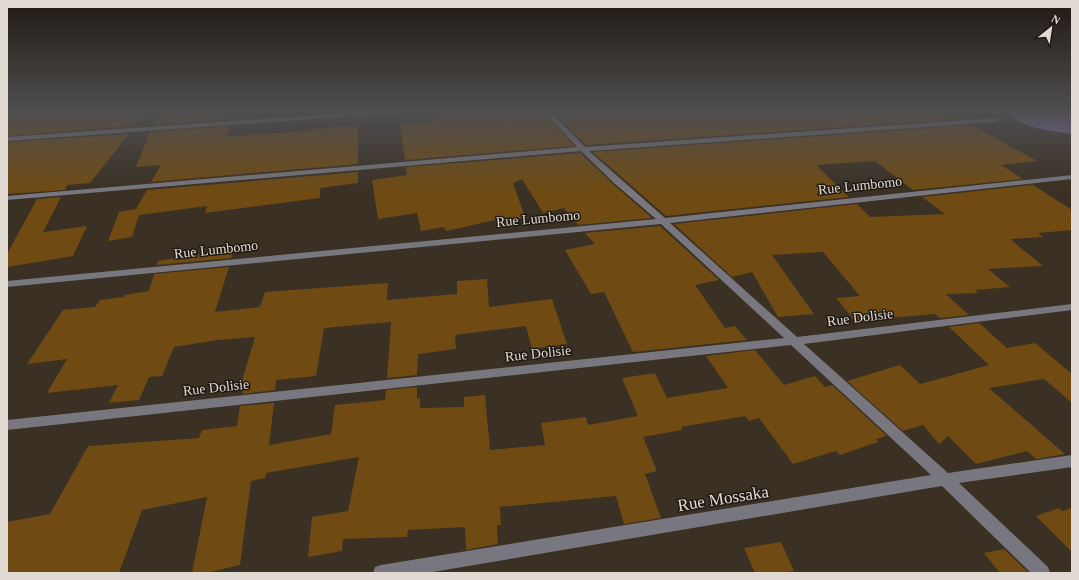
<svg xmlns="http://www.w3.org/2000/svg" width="1079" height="580" viewBox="0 0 1079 580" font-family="'Times New Roman',serif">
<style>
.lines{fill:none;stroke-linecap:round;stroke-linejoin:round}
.river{fill:#8473b9;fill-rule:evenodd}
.building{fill:#6f4b13}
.minor{fill:#78777f;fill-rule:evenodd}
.labels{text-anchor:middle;stroke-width:3;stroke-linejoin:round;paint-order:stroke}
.street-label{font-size:14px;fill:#e1dad2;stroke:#1e1913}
.near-street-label{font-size:17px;fill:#e1dad2;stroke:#1e1913}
</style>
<rect width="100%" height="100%" fill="#3a3023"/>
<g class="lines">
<path class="river" d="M1005,110h41l26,4v20c-22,-4 -53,-5 -67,-24z"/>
</g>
<g class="building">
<polygon points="7,110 148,110 135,126 7,136"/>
<polygon points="159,110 237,110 233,119 153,125"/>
<polygon points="489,110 542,110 574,146 405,160 400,125 438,122 436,114"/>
<polygon points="551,110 942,110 960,119 586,145"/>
<polygon points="358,125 358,164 151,182 161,165 136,167 150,132 230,126 226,137 307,131 307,130"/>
<polygon points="972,125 1037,161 1001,165 1023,179 913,190 875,161 816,165 849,197 666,216 593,152"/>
<polygon points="129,134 90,183 67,185 65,190 7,194 7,142"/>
<polygon points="580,153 613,184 652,218 578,225 564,208 543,213 522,179 513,183 525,217 507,222 504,218 446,231 444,227 421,231 417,213 378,219 372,180 407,175 406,167"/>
<polygon points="358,172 358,183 320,188 320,198 205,213 207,206 139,215 132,237 108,241 119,212 136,209 147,190"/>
<polygon points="1033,185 1072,210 1072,230 1038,233 1043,237 1010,239 1043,266 988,269 1010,287 975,290 978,293 946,294 969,315 940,318 935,314 855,321 836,298 860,296 823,252 772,255 814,314 778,317 752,272 732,277 674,224 857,204 870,217 945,214 922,197"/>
<polygon points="61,197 43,232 87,226 73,256 7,267 7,254 37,199"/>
<polygon points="660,226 719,280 695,285 725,328 735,326 747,340 633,352 604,292 591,294 565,250 595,244 585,233"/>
<polygon points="234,248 231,258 157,265 158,261"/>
<polygon points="229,267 215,312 260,307 265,292 388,283 387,300 457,294 457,281 487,279 489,307 552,299 567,344 532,349 526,326 455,335 456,349 418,354 417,375 387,378 391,322 324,328 316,376 276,380 275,390 242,394 244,384 241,384 255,337 217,340 174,347 162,376 149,377 139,400 109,403 118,385 47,393 67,359 27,364 63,310 95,307 100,300 124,297 125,295 149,291 154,274"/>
<polygon points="979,323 1007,348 1035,343 1072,374 1072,403 1044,379 989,388 1065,454 1036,459 1027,451 976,464 948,436 939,444 923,425 903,431 847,381 900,365 920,384 989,365 949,327"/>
<polygon points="755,350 784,385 815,376 825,387 832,385 887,436 876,439 878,442 840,455 836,451 793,464 759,418 749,421 745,416 681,427 682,430 643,437 657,471 645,474 661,518 624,524 616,496 500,507 501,525 497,525 498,544 466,550 465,527 408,530 407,537 343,539 342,551 308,557 312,517 348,511 359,457 266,473 265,478 251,481 240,565 206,573 192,573 207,497 142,510 119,573 7,573 7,522 50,514 88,446 199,438 202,430 237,426 240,406 274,403 269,445 331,434 335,405 385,400 386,390 417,387 417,399 420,398 420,408 464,407 464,397 485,395 490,450 545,445 541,423 586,417 588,425 638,416 622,378 655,373 667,398 728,388 706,356"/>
<polygon points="1059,508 1062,511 1072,508 1072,552 1036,516"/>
<polygon points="781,542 794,571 780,573 755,573 744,548"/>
<polygon points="1004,549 1029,573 1000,573 984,553"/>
</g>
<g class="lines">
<g class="minor">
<polygon points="387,110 411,110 408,112 7,141 7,137"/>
<polygon points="543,110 549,110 585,147 996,118 999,120 996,122 589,151 665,218 1072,175 1072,179 670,223 797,337 1072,304 1072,310 804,344 948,473 1072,455 1072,467 959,483 1048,567 1050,573 1031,573 942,486 427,573 373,573 375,567 381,565 931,475 791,345 7,430 7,420 784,338 661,224 7,287 7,281 656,219 614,183 581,151 7,200 7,196 577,147"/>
</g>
</g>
<linearGradient id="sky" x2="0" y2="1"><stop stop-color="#201a13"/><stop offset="0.58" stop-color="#4f4e50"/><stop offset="1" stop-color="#4f4e50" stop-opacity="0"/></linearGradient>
<rect width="1079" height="191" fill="url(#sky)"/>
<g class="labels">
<g class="street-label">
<text transform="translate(860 185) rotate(-6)" y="5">Rue Lumbomo</text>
<text transform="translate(538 218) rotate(-5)" y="5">Rue Lumbomo</text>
<text transform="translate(216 249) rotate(-6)" y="5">Rue Lumbomo</text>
<text transform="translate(860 317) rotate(-7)" y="5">Rue Dolisie</text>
<text transform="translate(538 353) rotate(-6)" y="5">Rue Dolisie</text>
<text transform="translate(216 387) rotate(-6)" y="5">Rue Dolisie</text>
</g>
<g class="near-street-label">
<text transform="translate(723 498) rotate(-9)" y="6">Rue Mossaka</text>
</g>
</g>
<rect width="1079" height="580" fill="none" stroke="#e1dad2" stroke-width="16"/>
<g transform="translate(1051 28) rotate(30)" stroke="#1e1913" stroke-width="3" paint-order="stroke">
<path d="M0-3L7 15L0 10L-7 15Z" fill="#e1dad2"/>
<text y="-6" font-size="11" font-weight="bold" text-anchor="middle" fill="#e1dad2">N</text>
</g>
</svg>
